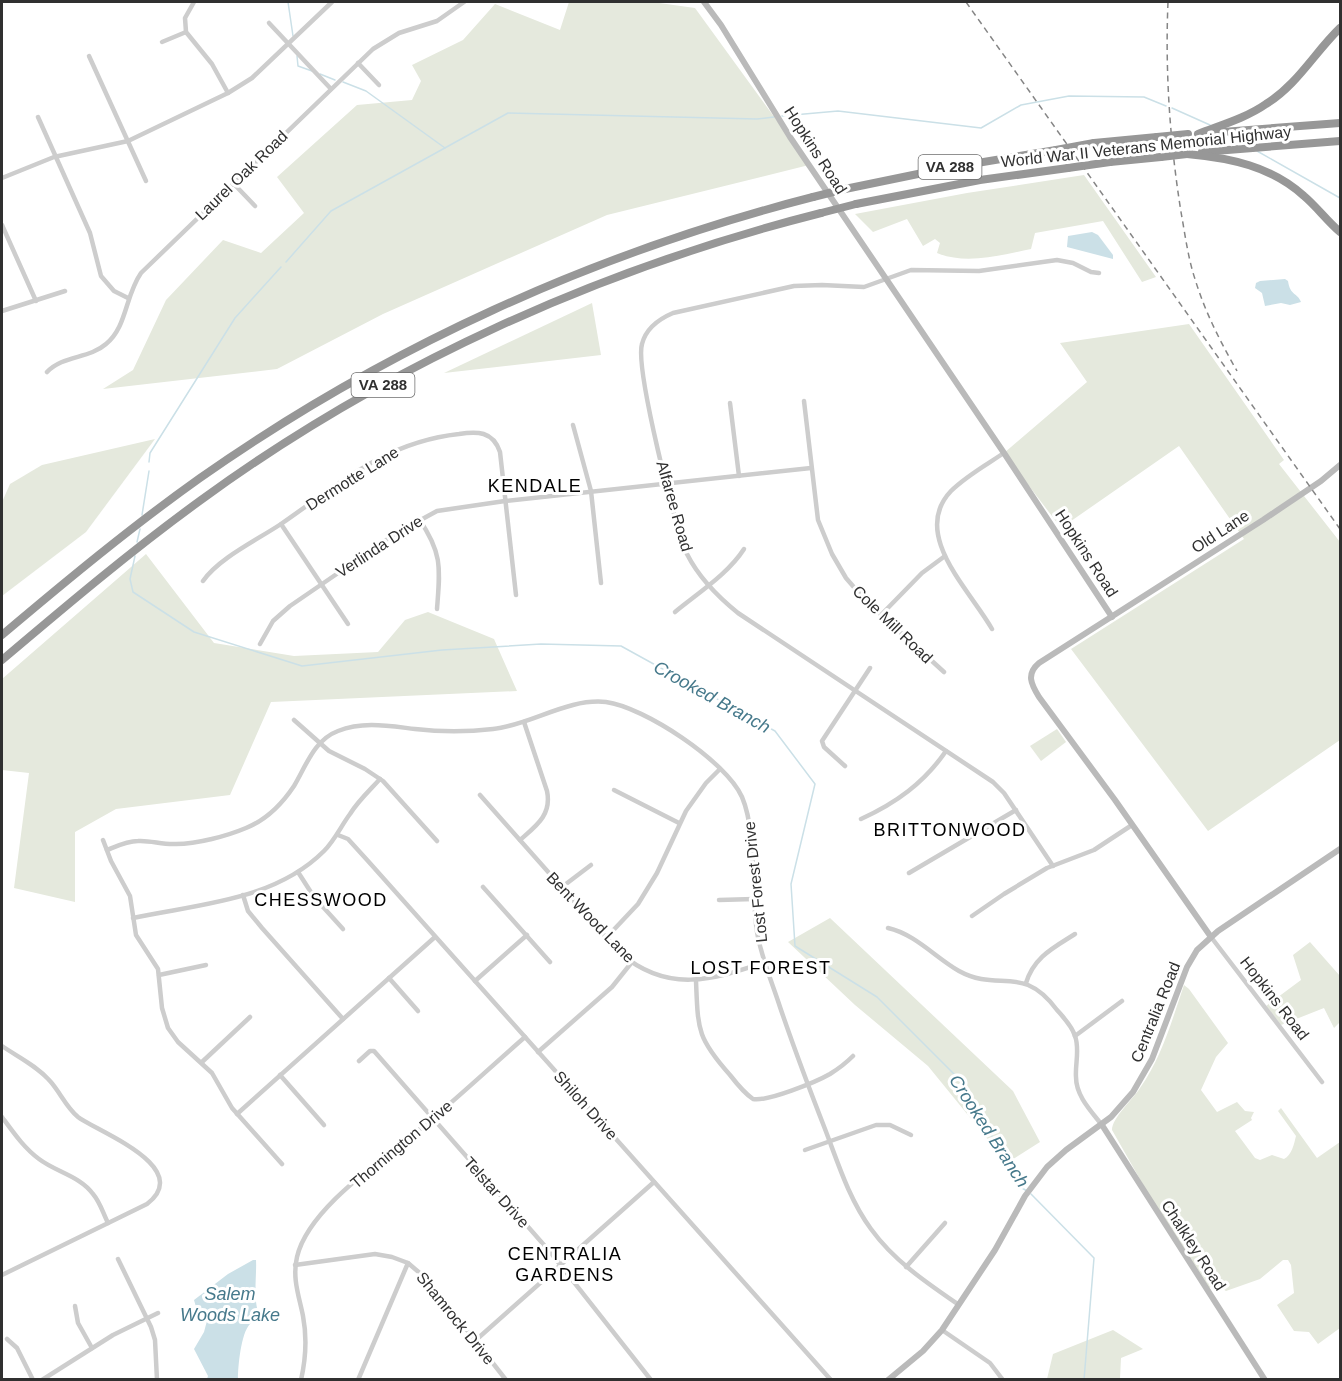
<svg xmlns="http://www.w3.org/2000/svg" width="1342" height="1381" viewBox="0 0 1342 1381" font-family="Helvetica,sans-serif">
<style>
.green{fill:#e5e9dd}
.water{fill:#cbe0e7}
.lines{fill:none;stroke-linecap:round;stroke-linejoin:round}
.stream{stroke:#cbe0e7;stroke-width:1.5}
.street{stroke:#cdcdcd;stroke-width:4.5}
.secondary{stroke:#bababa;stroke-width:6}
.highway{stroke:#979797;stroke-width:8}
.rail{stroke:#858585;stroke-width:1.5;stroke-dasharray:6 4.5;stroke-linecap:butt}
.highway-bridge{stroke:#979797;stroke-width:8}
.labels{text-anchor:middle;stroke-width:6;stroke-linejoin:round;paint-order:stroke}
.shield{fill:#fff;stroke:#6e6e6e;stroke-width:1.5}
.shield-label{font-size:15px;font-weight:bold;fill:#303030}
.street-label{font-size:16px;fill:#303030;stroke:#fff}
.neighbourhood-label{font-size:18px;letter-spacing:1.5px;fill:#000;stroke:#fff}
.water-label{font-size:18px;font-style:italic;fill:#46798b;stroke:#fff}
</style>
<rect width="100%" height="100%" fill="#fff"/>
<g class="green">
<polygon points="569,2 652,2 695,8 809,165 607,215 383,314 277,369 103,389 133,370 166,300 223,240 261,253 304,213 277,177 357,105 412,100 421,81 412,65 463,40 495,4 560,30"/>
<path d="M1084,175l72,102 -14,5 -39,-61 -68,12 -4,16c-29,6 -65,16 -94,4l3,-10 -5,-4 -12,7 -16,-27 -34,13 -18,-18 112,-21z"/>
<polygon points="592,303 601,355 444,373"/>
<polygon points="1189,324 1284,460 1279,464 1340,542 1340,740 1208,831 1071,649 1244,539 1179,446 1061,528 1004,453 1087,382 1060,343"/>
<polygon points="155,439 86,532 2,596 2,502 10,484 42,465"/>
<polygon points="146,554 214,643 294,656 378,652 405,620 428,612 494,639 517,691 271,702 230,795 116,809 75,832 75,902 14,888 29,773 2,770 2,679"/>
<polygon points="1057,729 1066,742 1041,761 1030,746"/>
<polygon points="830,918 1013,1091 1040,1142 1007,1163 928,1066 855,1005 788,942"/>
<polygon points="1310,942 1340,976 1340,1022 1334,1028 1324,1008 1281,1025 1266,1006 1301,980 1293,955"/>
<path d="M1184,985l5,4 39,54 -12,14 -15,33 16,22 20,-10 8,9 9,1 -3,6 1,2 -17,11 20,27 5,2 12,-5 12,4c8,-4 10,-15 12,-23l-18,-25 3,-3 36,50 23,-16v186l-22,16 -9,-12 -15,-1 -17,-26 17,-12 -3,-28 -3,-5h-5l-23,19 -34,12 -11,-7 -7,5 -59,-94 -37,-65c0,-12 21,-31 28,-42 22,-31 32,-68 44,-103z"/>
<polygon points="1113,1330 1143,1349 1121,1358 1120,1379 1047,1379 1053,1354"/>
</g>
<g class="water">
<polygon points="1092,232 1098,235 1113,255 1113,259 1067,247 1068,236"/>
<path d="M1285,279l3,2c2,15 10,12 13,21l-11,3 -9,-2 -16,3 -3,-13 -7,-5 1,-5 4,-2z"/>
<path d="M253,1260h3c1,15 -4,46 5,57 -3,4 -7,2 -11,7 -9,9 -12,42 -12,55h-31l1,-3 -14,-27 10,-17 4,-15 -12,-10 -2,-7 34,-26z"/>
</g>
<g class="lines">
<g class="stream">
<polyline points="288,2 293,36"/>
<polyline points="297,56 298,66 312,71"/>
<polyline points="320,74 335,80"/>
<polyline points="343,82 366,91 445,148"/>
<polyline points="1172,108 1210,125"/>
<polyline points="782,116 838,111 981,128 1021,105 1069,96 1144,97 1166,106"/>
<polyline points="1229,136 1243,144"/>
<polyline points="1257,151 1340,198"/>
<polyline points="286,262 331,211 508,113 757,119 774,117"/>
<polyline points="149,462 150,453 235,318 281,267"/>
<polyline points="142,515 149,471"/>
<polyline points="137,542 140,529"/>
<polyline points="135,556 130,579 133,592 194,632 302,666 442,650 541,644 621,646 775,731 815,784 791,884 795,946 877,997 959,1079 1022,1188 1027,1191"/>
<polyline points="1031,1194 1094,1258 1084,1380"/>
</g>
<g class="street">
<polyline points="194,2 185,18 186,32 212,64 228,93"/>
<polyline points="269,23 331,89"/>
<polyline points="162,42 186,32"/>
<polyline points="89,56 146,181"/>
<polyline points="358,63 379,85"/>
<polyline points="38,117 90,233 101,276 114,291 128,298"/>
<polyline points="2,178 54,157 128,141 228,93 252,78 332,2"/>
<polyline points="233,183 255,206"/>
<polyline points="2,225 36,301"/>
<polyline points="2,311 65,291"/>
<path d="M47,372c16,-17 42,-13 59,-28 21,-17 19,-48 35,-71l232,-224 26,-16 38,-12 27,-19"/>
<polyline points="804,401 818,520 832,554 846,578 865,600 944,672"/>
<polyline points="730,403 739,476"/>
<polyline points="573,425 591,491 601,583"/>
<path d="M419,519c24,35 21,50 18,90"/>
<polyline points="281,524 348,624"/>
<path d="M203,581c16,-23 54,-41 78,-57 58,-40 104,-82 178,-90 18,-3 34,-3 41,18l16,143"/>
<path d="M675,612c23,-19 53,-38 69,-63"/>
<polyline points="881,615 922,573 945,556"/>
<path d="M992,629c-22,-39 -82,-95 -41,-138 15,-15 35,-26 53,-38"/>
<polyline points="260,644 273,621 290,606 395,534 437,511 505,501 811,468"/>
<polyline points="294,720 329,751 365,769 383,781 437,841"/>
<polyline points="845,766 824,747 822,741 870,668"/>
<polyline points="614,790 679,823"/>
<path d="M480,795l140,158c48,41 92,27 146,9"/>
<path d="M861,819c35,-16 63,-36 85,-68"/>
<polyline points="338,835 348,839 368,861 831,1380"/>
<polyline points="103,840 111,861 130,896 136,935 158,969 162,1008 168,1028 178,1042 212,1073 232,1108 282,1164"/>
<path d="M520,840c16,-14 32,-25 27,-49l-23,-69"/>
<path d="M107,850c10,-4 20,-9 31,-9 12,-1 25,4 38,3 21,0 51,-8 70,-16 20,-8 36,-24 48,-42 12,-20 20,-46 44,-55 25,-10 51,-5 77,-2 25,3 53,3 78,0 38,-4 74,-31 113,-27 38,5 120,59 136,95 15,35 9,95 15,135 4,25 15,50 23,75 14,41 29,81 45,122 13,34 24,70 46,100 23,32 56,54 88,76"/>
<path d="M1053,866l-49,-73 -11,-11 -255,-169c-21,-17 -39,-35 -51,-59 -12,-26 -52,-187 -45,-210 4,-16 17,-25 31,-31l121,-27 28,-1 42,2 47,-17 68,1 78,-11 16,3 18,9 8,1"/>
<polyline points="298,872 314,897 343,929"/>
<polyline points="909,873 1016,810"/>
<polyline points="483,887 550,962"/>
<polyline points="562,887 591,865"/>
<polyline points="243,895 248,911 262,928 343,1019"/>
<polyline points="719,900 754,899"/>
<polyline points="972,916 1004,894 1047,868 1094,850 1132,825"/>
<path d="M133,918c65,-14 141,-17 191,-67 11,-11 17,-25 26,-37 8,-13 20,-24 30,-35"/>
<path d="M888,928c27,6 48,30 71,43 40,22 63,-8 98,39 7,8 15,16 18,26 5,13 0,28 1,41 0,19 15,34 26,48"/>
<polyline points="1211,937 1322,1082"/>
<polyline points="606,938 638,904 657,873 686,811 706,783 720,769"/>
<polyline points="159,975 206,965"/>
<polyline points="389,978 418,1011"/>
<polyline points="475,981 527,935"/>
<path d="M696,981c2,49 1,57 34,94 7,9 14,18 23,24 14,3 63,-17 77,-25 8,-5 16,-11 23,-18"/>
<path d="M1026,983c8,-26 27,-35 49,-49"/>
<polyline points="1075,1036 1122,1001"/>
<path d="M2,1046c16,11 35,20 48,35 10,11 16,26 28,36 18,14 117,50 69,87l-145,71"/>
<polyline points="538,1052 612,987 632,962"/>
<polyline points="359,1061 370,1051 374,1051 551,1253 651,1380"/>
<polyline points="202,1062 250,1017"/>
<polyline points="280,1075 324,1125"/>
<polyline points="237,1114 435,937"/>
<path d="M2,1117c11,15 22,31 37,42 17,13 41,17 54,35 7,8 10,19 15,29"/>
<polyline points="805,1150 876,1125 890,1125 911,1135"/>
<polyline points="118,1259 151,1327 155,1340 157,1380"/>
<polyline points="295,1265 375,1254 392,1257 408,1263 428,1280 506,1380"/>
<polyline points="906,1267 945,1223"/>
<polyline points="75,1306 78,1323 92,1348"/>
<polyline points="942,1330 990,1363 1003,1380"/>
<polyline points="7,1339 17,1348 33,1380"/>
<polyline points="476,1340 654,1182"/>
<polyline points="42,1380 113,1335 158,1313"/>
<path d="M301,1380c5,-22 6,-43 2,-64 -4,-20 -11,-38 -6,-59 12,-52 95,-103 135,-138 32,-27 62,-55 93,-82"/>
<polyline points="358,1380 408,1263"/>
</g>
<g class="secondary">
<polyline points="704,2 721,25 790,137 1004,453 1112,617"/>
<path d="M1211,937l-96,-137 -76,-103c-8,-13 -13,-23 0,-34l224,-143 58,-39 19,-16"/>
<polyline points="1102,1125 1265,1380"/>
<polyline points="888,1380 923,1351 942,1330 995,1250 1025,1196 1047,1167 1066,1150 1111,1117 1133,1092 1152,1059 1187,967 1197,950 1218,931 1340,849"/>
</g>
<g class="highway">
<polyline points="1209,133 1340,123"/>
<path d="M1198,134c23,-9 48,-16 68,-30 31,-19 49,-52 74,-76"/>
<polyline points="1094,143 1157,137"/>
<polyline points="1202,152 1340,141"/>
<path d="M1187,154c43,4 84,12 117,42 13,11 23,25 36,36"/>
<polyline points="1110,162 1161,157"/>
<polyline points="845,189 947,168 1056,150"/>
<polyline points="856,204 980,180 1068,168"/>
<path d="M2,635c64,-54 129,-108 198,-157 185,-130 394,-225 613,-281"/>
<path d="M2,660c65,-55 130,-110 199,-160 185,-135 399,-231 620,-287"/>
</g>
<g class="rail">
<polyline points="966,2 1340,529"/>
<path d="M1168,2c-3,70 2,141 13,210 4,22 7,46 14,67 10,33 25,62 42,92"/>
</g>
<g class="highway-bridge">
<polyline points="1157,137 1188,134"/>
<polyline points="1056,150 1094,143"/>
<polyline points="1161,157 1187,154"/>
<polyline points="1068,168 1110,162"/>
<polyline points="813,197 845,189"/>
<polyline points="821,213 856,204"/>
</g>
</g>
<g class="labels">
<g class="shield">
<rect x="918.5" y="155" width="63" height="24" rx="4.5"/>
<rect x="351.5" y="373" width="63" height="24" rx="4.5"/>
</g>
<g class="shield-label">
<text x="950" y="172">VA 288</text>
<text x="383" y="390">VA 288</text>
</g>
<g class="street-label">
<text transform="translate(1146 146) rotate(-6)" y="6">World War II Veterans Memorial Highway</text>
<text transform="translate(816 150) rotate(57)" y="6">Hopkins Road</text>
<text transform="translate(241 175) rotate(-44)" y="6">Laurel Oak Road</text>
<text transform="translate(352 478) rotate(-32)" y="6">Dermotte Lane</text>
<text transform="translate(675 506) rotate(74)" y="6">Alfaree Road</text>
<text transform="translate(1220 531) rotate(-33)" y="6">Old Lane</text>
<text transform="translate(379 546) rotate(-33)" y="6">Verlinda Drive</text>
<text transform="translate(1087 553) rotate(57)" y="6">Hopkins Road</text>
<text transform="translate(893 624) rotate(44)" y="6">Cole Mill Road</text>
<text transform="translate(755 882) rotate(-96)" y="6">Lost Forest Drive</text>
<text transform="translate(591 917) rotate(46)" y="6">Bent Wood Lane</text>
<text transform="translate(1275 998) rotate(52)" y="6">Hopkins Road</text>
<text transform="translate(1155 1012) rotate(-68)" y="6">Centralia Road</text>
<text transform="translate(586 1105) rotate(48)" y="6">Shiloh Drive</text>
<text transform="translate(401 1144) rotate(-40)" y="6">Thornington Drive</text>
<text transform="translate(497 1192) rotate(48)" y="6">Telstar Drive</text>
<text transform="translate(1194 1245) rotate(57)" y="6">Chalkley Road</text>
<text transform="translate(456 1318) rotate(51)" y="6">Shamrock Drive</text>
</g>
<g class="neighbourhood-label">
<text x="535" y="492">KENDALE</text>
<text x="950" y="836">BRITTONWOOD</text>
<text x="321" y="906">CHESSWOOD</text>
<text x="761" y="974">LOST FOREST</text>
<text x="565" y="1260">CENTRALIA<tspan x="565" dy="21">GARDENS</tspan></text>
</g>
<g class="water-label">
<text transform="translate(712 697) rotate(29)" y="6">Crooked Branch</text>
<text transform="translate(989 1131) rotate(57)" y="6">Crooked Branch</text>
<text x="230" y="1300">Salem<tspan x="230" dy="21">Woods Lake</tspan></text>
</g>
</g>
<rect width="1342" height="1381" fill="none" stroke="#303030" stroke-width="6"/>
</svg>
